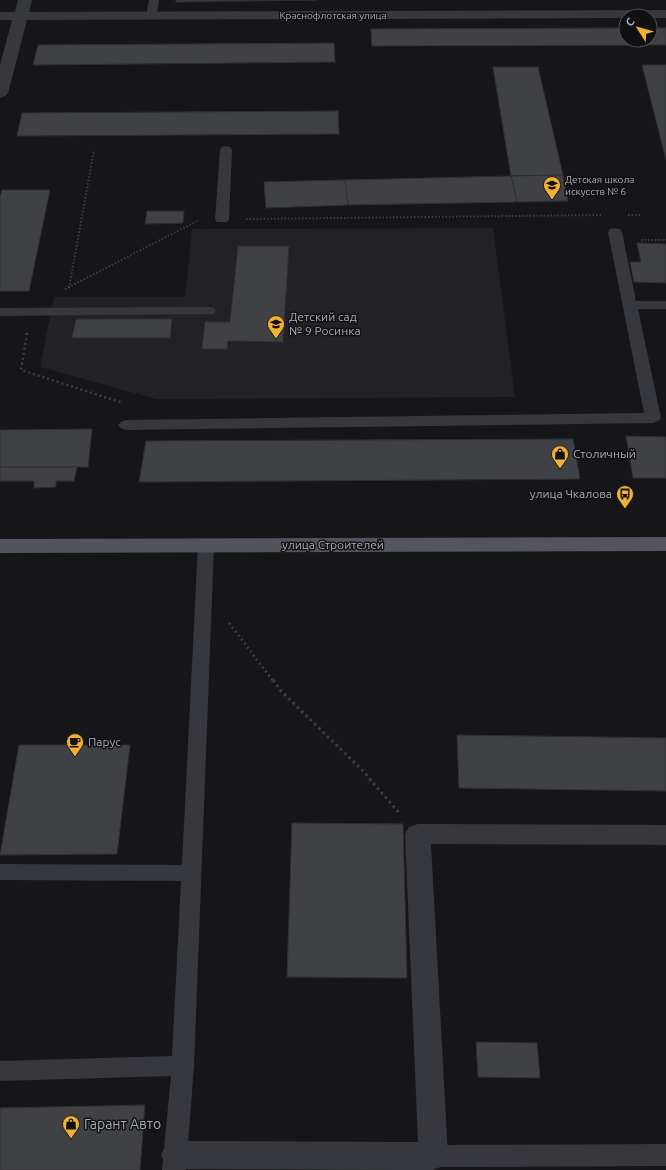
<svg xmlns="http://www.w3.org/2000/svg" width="666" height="1170" viewBox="0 0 666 1170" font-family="Ubuntu,sans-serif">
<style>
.built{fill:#222225}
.building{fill:#404145;stroke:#303034}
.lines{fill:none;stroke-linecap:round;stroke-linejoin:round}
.path-far2{stroke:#3d3f44;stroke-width:2;stroke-dasharray:1.5 2;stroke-linecap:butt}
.path-far1{stroke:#3d3f44;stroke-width:2.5;stroke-dasharray:2 3;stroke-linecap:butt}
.path{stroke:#3d3f44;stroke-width:3;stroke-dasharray:2.5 3.5;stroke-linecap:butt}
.lane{fill:#37383d;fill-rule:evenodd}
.street{fill:#37383d;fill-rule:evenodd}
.primary{fill:#53555c;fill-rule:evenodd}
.labels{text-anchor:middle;stroke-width:3;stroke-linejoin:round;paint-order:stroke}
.far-street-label{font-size:10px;fill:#a8adb8;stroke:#111113}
.far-poi-label{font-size:10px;fill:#a8adb8;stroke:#111113;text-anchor:start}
.poi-label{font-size:12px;fill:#a8adb8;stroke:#111113;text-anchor:start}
.street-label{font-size:12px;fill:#a8adb8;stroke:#111113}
.near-poi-label{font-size:14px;fill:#a8adb8;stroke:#111113;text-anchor:start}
</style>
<rect width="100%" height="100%" fill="#161618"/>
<polygon class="built" points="493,228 515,397 156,399 40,367 54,297 185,297 192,229"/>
<g class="building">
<polygon points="176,0 317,0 176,2"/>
<polygon points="626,28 626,40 650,40 650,28 666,28 666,45 372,46 371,29"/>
<polygon points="334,43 335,62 33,65 38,45"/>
<polygon points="642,65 666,65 666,160"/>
<polygon points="493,67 538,67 563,175 511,176"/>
<polygon points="338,111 339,134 17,136 22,113"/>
<polygon points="563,175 568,201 517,202 511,176"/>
<polygon points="511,176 517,202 348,205 345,180"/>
<polygon points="345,180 348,205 266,208 264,182"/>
<polygon points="2,190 50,190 29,291 0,291 0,197"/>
<polygon points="147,211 184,211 183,223 145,224"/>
<polygon points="637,243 666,244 666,283 634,282 630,262 641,262"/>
<polygon points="238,246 289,246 283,342 228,341 227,349 202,349 205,322 230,322"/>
<polygon points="76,319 172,319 170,338 72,338"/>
<polygon points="92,429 88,467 0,467 0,430"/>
<polygon points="626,436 666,437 666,478 633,478"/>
<polygon points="573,439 580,479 139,482 146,441"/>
<polygon points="0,467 77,467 74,481 56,481 56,487 34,488 34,481 0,481"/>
<polygon points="457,735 666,738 666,791 459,788"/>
<polygon points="19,745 130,745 117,854 0,855"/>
<polygon points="292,823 403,824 407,978 287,977"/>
<polygon points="476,1042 537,1043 540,1078 478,1077"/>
<polygon points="145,1105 140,1170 0,1170 0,1108"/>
</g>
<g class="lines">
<g class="path-far2">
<polyline points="628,215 642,215"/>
<polyline points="246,219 601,215"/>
<polyline points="641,240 666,240"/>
<polyline points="69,288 94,150"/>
<polyline points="65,289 199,220"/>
</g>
<g class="path-far1">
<polyline points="27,333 21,370 123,403"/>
<polyline points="229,623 273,681"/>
</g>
<polyline class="path" points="273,680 281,691 362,770 400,814"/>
<g class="lane">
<polygon points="149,0 159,0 156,18 148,18 146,16"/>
<polygon points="226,146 230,147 232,150 229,219 227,222 217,222 215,219 220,150 222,147"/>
<polygon points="615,228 620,229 622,232 636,301 666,301 666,309 638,309 661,418 658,421 653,423 126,430 121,428 118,425 121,422 126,420 644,413 608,232 610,229"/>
<polygon points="209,307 214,308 216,311 214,314 0,316 0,308"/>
<polygon points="206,539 212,541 214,545 194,1066 186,1170 162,1170 171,1076 0,1081 0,1061 172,1056 181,881 0,880 0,864 182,865 198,545 200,541"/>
<polygon points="666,1144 666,1166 433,1167 425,1164 422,1156 425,1148 433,1145"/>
</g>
<g class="street">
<polygon points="18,0 32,0 29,12 666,10 666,18 650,18 650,16 626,16 626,18 27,20 8,93 5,96 0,98 0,65 12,20 0,20 0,12 15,12"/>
<polygon points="418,824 666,825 666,845 431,844 448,1156 443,1166 433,1170 406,1170 176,1169 166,1165 161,1155 166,1145 176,1141 418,1142 405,834 409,827"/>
</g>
<polygon class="primary" points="666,537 666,551 0,553 0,539"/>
</g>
<defs>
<g id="school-pin" transform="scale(0.9)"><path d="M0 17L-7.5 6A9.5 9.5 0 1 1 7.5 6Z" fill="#f2b134" stroke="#111113"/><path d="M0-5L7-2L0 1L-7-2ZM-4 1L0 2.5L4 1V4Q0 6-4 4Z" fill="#111"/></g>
<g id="shop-pin" transform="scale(0.9)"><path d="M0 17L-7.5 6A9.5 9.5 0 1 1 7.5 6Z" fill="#f2b134" stroke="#111113"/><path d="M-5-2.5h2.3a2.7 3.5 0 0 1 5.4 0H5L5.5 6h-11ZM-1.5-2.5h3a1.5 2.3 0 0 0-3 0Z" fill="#111"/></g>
<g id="bus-pin" transform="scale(0.9)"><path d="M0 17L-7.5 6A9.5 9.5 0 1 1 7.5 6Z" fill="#f2b134" stroke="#111113"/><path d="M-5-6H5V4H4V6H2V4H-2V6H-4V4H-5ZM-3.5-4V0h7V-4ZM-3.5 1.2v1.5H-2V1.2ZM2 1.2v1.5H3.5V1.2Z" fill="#111"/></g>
<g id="cafe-pin" transform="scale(0.9)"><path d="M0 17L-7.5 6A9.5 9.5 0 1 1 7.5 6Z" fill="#f2b134" stroke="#111113"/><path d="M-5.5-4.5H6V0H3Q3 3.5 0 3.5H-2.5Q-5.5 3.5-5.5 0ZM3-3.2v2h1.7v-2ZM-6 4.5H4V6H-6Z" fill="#111"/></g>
</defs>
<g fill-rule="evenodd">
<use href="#school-pin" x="552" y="185"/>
<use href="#school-pin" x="276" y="324"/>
<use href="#shop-pin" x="560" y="454"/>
<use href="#bus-pin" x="625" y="494"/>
<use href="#cafe-pin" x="75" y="742"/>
<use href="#shop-pin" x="71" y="1124"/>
</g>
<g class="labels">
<g class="far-street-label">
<text x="333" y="19">Краснофлотская улица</text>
</g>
<g class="far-poi-label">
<text x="565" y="183">Детская школа<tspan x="565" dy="12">искусств № 6</tspan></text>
</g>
<g class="poi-label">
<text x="289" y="321">Детский сад<tspan x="289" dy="14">№ 9 Росинка</tspan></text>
<text x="573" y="458">Столичный</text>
<text x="612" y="498" text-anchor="end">улица Чкалова</text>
<text x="88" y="746">Парус</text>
</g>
<g class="street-label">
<text x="333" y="549">улица Строителей</text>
</g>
<g class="near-poi-label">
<text x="84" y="1129">Гарант Авто</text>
</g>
</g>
<g transform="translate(638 28) rotate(307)"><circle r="19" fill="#111113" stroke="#4d4f55"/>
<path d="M0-3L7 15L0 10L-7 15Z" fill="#f2b134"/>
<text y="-6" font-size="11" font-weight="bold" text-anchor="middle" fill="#a8adb8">С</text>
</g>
</svg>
